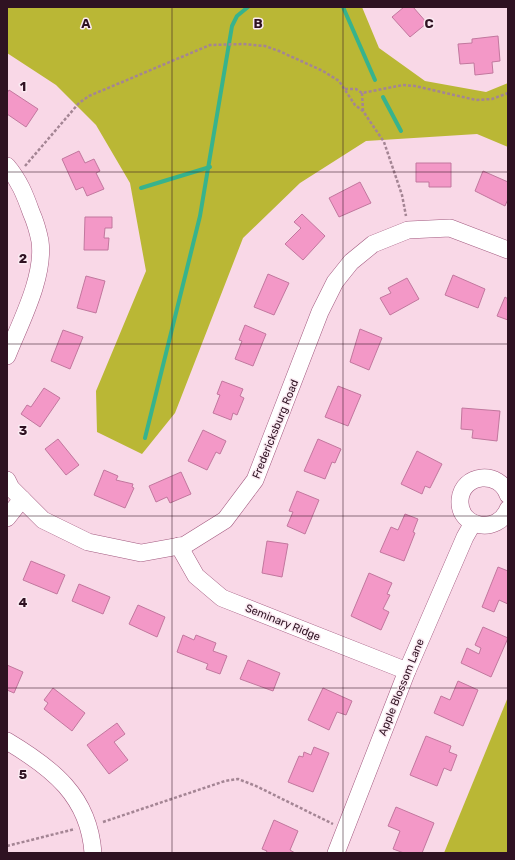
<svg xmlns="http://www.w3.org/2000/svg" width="515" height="860" viewBox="0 0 515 860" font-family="Rubik,sans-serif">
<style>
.green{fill:#bab735}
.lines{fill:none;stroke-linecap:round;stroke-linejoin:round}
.stream{stroke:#37b38d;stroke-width:4}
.building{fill:#f398c7;stroke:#c2779e}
.street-casing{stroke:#a2597f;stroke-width:18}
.path{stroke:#a48594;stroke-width:2.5;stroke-dasharray:3 2;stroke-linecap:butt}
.street{stroke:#fff;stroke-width:17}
.grid{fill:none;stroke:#2f1222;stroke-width:1;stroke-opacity:0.55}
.labels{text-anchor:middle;stroke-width:3;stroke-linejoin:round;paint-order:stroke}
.street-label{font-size:11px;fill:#2f1222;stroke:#fbeaf2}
.grid-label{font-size:13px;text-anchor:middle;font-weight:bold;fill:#2f1222;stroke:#fbeaf2;stroke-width:3;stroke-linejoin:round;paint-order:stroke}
</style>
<rect width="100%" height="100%" fill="#f9d8e7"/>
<g class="green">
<polygon points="7,7 362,7 379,48 425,81 486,92 508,83 508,147 477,134 366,141 300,183 243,238 175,413 142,454 97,432 96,391 146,271 130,183 96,125 56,85 7,53"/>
<polygon points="508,697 508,853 444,853"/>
</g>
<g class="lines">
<g class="stream">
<polyline points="343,7 375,80"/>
<polyline points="383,97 401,131"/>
<polyline points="141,188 210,167"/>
<polyline points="145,438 200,216 232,26 237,16 248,7"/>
</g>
</g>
<g class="building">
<polygon points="404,7 413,7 427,23 410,37 392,17"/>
<polygon points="498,36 500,61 492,62 493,73 475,75 474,63 460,64 458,44 472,43 472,39"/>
<polygon points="9,90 38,109 26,127 7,114 7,93"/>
<polygon points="79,151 85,163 94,159 100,171 96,173 104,189 87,196 83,187 76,190 62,159"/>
<polygon points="416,163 451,163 451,187 429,187 429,182 416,182"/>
<polygon points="483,171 508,182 508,199 505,206 475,191"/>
<polygon points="360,182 371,203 339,217 329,198"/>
<polygon points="302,214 325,236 303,260 285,244 301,228 294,222"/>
<polygon points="85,217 112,217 112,228 105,228 104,238 109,238 108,250 84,250"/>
<polygon points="268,274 289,283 274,315 254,307"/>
<polygon points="453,275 485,289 478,308 445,295"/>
<polygon points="86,276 105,281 96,313 77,308"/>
<polygon points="407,278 419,299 390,315 380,298 391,293 388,288"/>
<polygon points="505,297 508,299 508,320 497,316"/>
<polygon points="245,325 266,334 253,366 235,359 242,341 239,340"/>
<polygon points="360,329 382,338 369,370 350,362"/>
<polygon points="63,330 83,337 70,369 51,361"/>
<polygon points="222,381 243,389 240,396 244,398 237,415 233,413 231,420 213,413 220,395 217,394"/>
<polygon points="338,386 361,395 348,426 325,417"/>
<polygon points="44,388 60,398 40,427 21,414 27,405 31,407"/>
<polygon points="462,408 500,411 497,441 472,438 473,430 461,429"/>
<polygon points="203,430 226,441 220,454 216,452 207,470 188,461"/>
<polygon points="58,439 79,465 66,475 45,449"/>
<polygon points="318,439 341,449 335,463 332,462 325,479 304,471"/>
<polygon points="417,451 442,464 430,488 425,486 422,494 401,484"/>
<polygon points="104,470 118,476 116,480 133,484 132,487 134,488 125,508 94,495"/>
<polygon points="181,472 191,494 170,503 167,497 156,502 149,486"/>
<polygon points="297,491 319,500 305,534 287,526 293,512 289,511"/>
<polygon points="405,514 418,519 413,532 415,533 404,561 380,552 391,527 398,530"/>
<polygon points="267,541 288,544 282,577 262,573"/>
<polygon points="31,561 65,575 57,594 23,580"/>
<polygon points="498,567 508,571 508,604 499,600 494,612 482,607"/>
<polygon points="369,573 392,583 387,594 390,595 383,609 389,612 381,630 351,616"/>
<polygon points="79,584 110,597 103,614 72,601"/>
<polygon points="138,605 165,617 157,637 129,624"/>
<polygon points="483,627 508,638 491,677 461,663 467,648 479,654 481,648 475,645"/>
<polygon points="183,635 194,640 196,635 216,643 213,651 227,656 220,674 206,669 208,664 177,652"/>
<polygon points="248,660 280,673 273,691 240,679"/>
<polygon points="7,665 23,672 14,693 7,690"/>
<polygon points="458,681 478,690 463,726 434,713 441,696 450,700"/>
<polygon points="53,688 85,713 72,731 44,709 48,703 44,700"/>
<polygon points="323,688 352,701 346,715 337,712 329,730 308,720"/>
<polygon points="117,723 125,734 114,742 128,760 109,774 87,745"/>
<polygon points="426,736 451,746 449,752 457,755 451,771 444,768 437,786 410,775"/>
<polygon points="314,747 329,753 313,792 288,782 299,756 303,757 304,752 311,755"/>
<polygon points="396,807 434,823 422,853 404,853 393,849 400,831 388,826"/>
<polygon points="274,820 298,831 290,850 295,853 266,853 267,851 262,849"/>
</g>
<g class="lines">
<g class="street-casing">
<g id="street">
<path d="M7,166c12,14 18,29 24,46 4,9 7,19 9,29 5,36 -20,82 -33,115"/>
<polyline points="7,480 11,488 43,520 88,542 141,553 185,545 225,520 255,480 320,312 335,282 351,262 373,244 408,230 450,228 508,250"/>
<path d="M508,495c-8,-25 -46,-22 -48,5 -2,28 38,35 48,9"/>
<polyline points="7,518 22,499"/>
<polyline points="179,546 196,576 222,598 407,671"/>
<path d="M7,741c45,27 82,55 86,112"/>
<polyline points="336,853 407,671 465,537 473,523"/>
</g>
</g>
<g class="path">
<polyline points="345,89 356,89 362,93 403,85 415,86 476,100 492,99 508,93"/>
<polyline points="362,93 363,111"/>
<polyline points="25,166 79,103 89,96 210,45 243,44 265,46 279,51 323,71 339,81 355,105 363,111 384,142 402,195 406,216"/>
<polyline points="103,822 225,781 238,779 256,786 333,824"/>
<polyline points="7,846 75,829"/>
</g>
<use href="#street" class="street"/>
</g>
<path class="grid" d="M172,7v846M343,7v846M7,172h501M7,344h501M7,516h501M7,688h501"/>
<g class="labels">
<g class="street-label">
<text transform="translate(275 429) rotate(-68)" y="4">Fredericksburg Road</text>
<text transform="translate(283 622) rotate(22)" y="4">Seminary Ridge</text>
<text transform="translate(401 687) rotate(-68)" y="4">Apple Blossom Lane</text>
</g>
</g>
<g class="grid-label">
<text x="86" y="28">A</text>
<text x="258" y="28">B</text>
<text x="429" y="28">C</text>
<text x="23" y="91">1</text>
<text x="23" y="263">2</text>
<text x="23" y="435">3</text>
<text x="23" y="607">4</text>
<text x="23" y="779">5</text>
</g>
<rect width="515" height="860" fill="none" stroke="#2f1222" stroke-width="16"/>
</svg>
